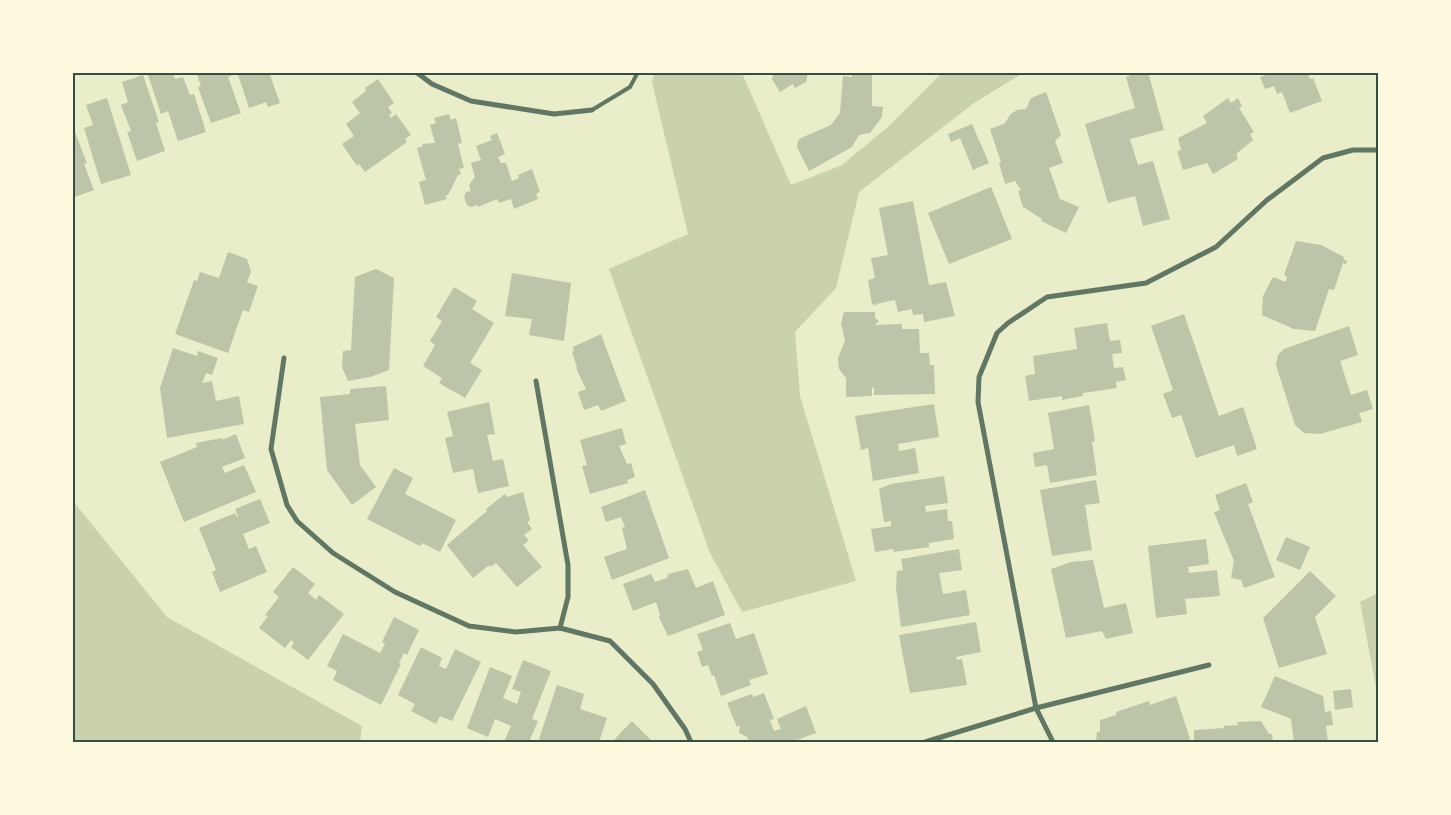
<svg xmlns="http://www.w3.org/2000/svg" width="1451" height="815" viewBox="0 0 1451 815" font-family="'Public Sans',sans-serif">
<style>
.green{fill:#cad2ad}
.building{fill:#bcc5a7}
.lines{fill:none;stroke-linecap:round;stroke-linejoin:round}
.service{stroke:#617663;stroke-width:4}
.minor{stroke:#617663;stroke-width:5}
.neatline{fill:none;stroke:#344e41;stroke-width:2}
</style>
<rect width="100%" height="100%" fill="#e9edc9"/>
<g class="green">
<polygon points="654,73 742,73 791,185 842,165 889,126 942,73 1023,73 974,103 859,192 836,288 795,332 800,396 856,581 742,612 710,553 609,269 688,234 652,82"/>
<polygon points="73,501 167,617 362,726 360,742 73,742"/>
<polygon points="1378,593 1378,698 1360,602"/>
</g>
<g class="building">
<polygon points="147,72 173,72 175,79 183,77 190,95 194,94 206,132 178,141 168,111 161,114"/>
<polygon points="196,72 229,72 231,76 228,77 241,113 211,123 198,87 201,86"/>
<polygon points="237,72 269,72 280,103 268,107 266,102 249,108"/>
<polygon points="774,72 808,72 806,82 795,88 793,84 780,92 772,79"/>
<polygon points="852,72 872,72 872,106 883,107 882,117 870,133 859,135 852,147 809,171 797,147 798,141 801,138 831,125 840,113 843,76 852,77"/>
<polygon points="1140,72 1148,72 1164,130 1130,139 1138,165 1153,161 1170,219 1143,226 1135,196 1108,203 1085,124 1135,108 1126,77"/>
<polygon points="1265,72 1307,72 1310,79 1313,78 1322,101 1290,113 1282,92 1277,94 1274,86 1265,89 1260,77 1266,75"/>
<polygon points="143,75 159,122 156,123 165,151 137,161 127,132 131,131 121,105 128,102 122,82"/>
<polygon points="378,79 394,103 388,107 392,113 389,115 391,118 396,114 411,135 405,139 407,142 365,172 359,164 357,166 342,144 354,136 346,124 360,113 352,102 366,91 365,88"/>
<polygon points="1046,92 1061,135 1055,141 1063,163 1049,168 1060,199 1079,207 1066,233 1041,221 1042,219 1023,207 1018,191 1021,190 1015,181 1005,184 999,163 1001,162 990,129 1004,124 1011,114 1017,110 1026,109 1031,98"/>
<polygon points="107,98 131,175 101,184 84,128 93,125 86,105"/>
<polygon points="1228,98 1231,103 1238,98 1242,106 1239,108 1254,132 1250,134 1253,140 1236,154 1238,159 1213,174 1207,163 1183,170 1177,151 1181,150 1178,138 1207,123 1203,116"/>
<polygon points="449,114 451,120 456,118 462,143 458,144 464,168 459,169 461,174 458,175 448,195 445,196 447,199 425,205 419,182 426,180 417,148 423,146 422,144 435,143 430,125 436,123 434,118"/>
<polygon points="72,124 87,163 84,164 94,190 72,198"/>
<polygon points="972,124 989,163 973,170 960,138 951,142 948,134"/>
<polygon points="497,133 505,154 498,157 501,163 506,163 512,181 519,178 518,175 532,169 540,192 536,194 538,199 514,209 511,199 499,203 497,199 478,207 477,205 471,207 467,205 464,197 466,192 471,191 469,185 475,177 471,163 481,160 476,146 492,140 490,136"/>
<polygon points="991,187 1012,239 949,264 928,213"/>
<polygon points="913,201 929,285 946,282 955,316 924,322 923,314 913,315 912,309 898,312 895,300 876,304 877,306 872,304 868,280 875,278 871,258 888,255 879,208"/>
<polygon points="1296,241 1321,245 1344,257 1343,259 1347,261 1346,264 1343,263 1334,290 1329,289 1315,331 1294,329 1262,315 1263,296 1273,277 1286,282 1287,276 1284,275"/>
<polygon points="228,252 247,259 251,272 247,282 258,286 249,312 243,310 228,353 175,334 194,280 197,281 200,272 219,278"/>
<polygon points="376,269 394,278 389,370 370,377 348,381 342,367 343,351 351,350 355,277"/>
<polygon points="512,273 571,283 564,341 529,335 532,319 505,316"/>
<polygon points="454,287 477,301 472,309 494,323 470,363 482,370 465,398 439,383 442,378 423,366 435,345 430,341 442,321 436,317"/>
<polygon points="844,312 875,312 875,318 879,321 875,325 902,324 902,329 919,329 920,353 929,353 930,365 934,365 935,394 874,395 874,387 872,388 872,396 846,397 846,378 839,369 838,358 845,341 841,323"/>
<polygon points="1184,314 1219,416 1243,407 1257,449 1237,456 1234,445 1196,458 1181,415 1172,418 1163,394 1173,390 1151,326"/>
<polygon points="1107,323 1110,341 1120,340 1122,353 1112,354 1114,368 1123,367 1126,380 1116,382 1117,388 1083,393 1083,396 1062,400 1062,396 1029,401 1025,376 1035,374 1033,356 1077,349 1074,328"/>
<polygon points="1349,326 1358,355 1340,361 1351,395 1367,390 1373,409 1359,413 1362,422 1320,434 1304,433 1295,425 1276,365 1278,355 1284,349"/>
<polygon points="601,334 626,401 601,411 598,405 584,410 578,392 586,389 576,368 577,367 572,352 574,351 573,347"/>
<polygon points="173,348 197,356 198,351 218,358 212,375 206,373 202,383 212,381 216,401 239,396 244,424 167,438 160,388"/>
<polygon points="386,386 389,420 355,424 360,465 376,487 352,505 327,470 320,397 350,394 350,389"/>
<polygon points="489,402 495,434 487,435 493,461 503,459 509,486 478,493 473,469 453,473 445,438 453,436 447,412"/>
<polygon points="934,404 939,437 898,444 899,451 915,448 919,473 873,481 868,448 861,450 855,416"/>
<polygon points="1089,405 1095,441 1092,442 1097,475 1050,483 1047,465 1035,467 1033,453 1054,449 1048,413"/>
<polygon points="622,428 626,444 619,446 627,464 631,463 635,477 627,480 628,483 590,494 582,466 587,465 580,440"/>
<polygon points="236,434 245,458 222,467 225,473 244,465 256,492 184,522 160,462 197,447 196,443 222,438 222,440"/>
<polygon points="394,468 413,478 405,494 456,520 440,552 422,543 420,546 367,519"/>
<polygon points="944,476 948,503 925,506 926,512 947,509 948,521 952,521 954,539 929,543 929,547 894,552 893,549 875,552 871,529 891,526 891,521 884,522 879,489 891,484"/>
<polygon points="1096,480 1100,503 1085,505 1092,550 1052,556 1040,490"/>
<polygon points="1246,483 1253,502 1248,504 1275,577 1244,588 1241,580 1231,578 1234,561 1214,512 1220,510 1215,495"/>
<polygon points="645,490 669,558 612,580 604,557 627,549 622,528 625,527 621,517 606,522 601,507"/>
<polygon points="523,492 530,520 527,522 532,529 524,535 529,540 523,545 542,567 517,587 496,563 490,567 489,565 473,578 447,545 487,511 486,509 505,494 507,497"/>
<polygon points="260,499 270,523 243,534 249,549 256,546 267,572 220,592 212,572 216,570 199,528 235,513 237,517 238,516 235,509"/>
<polygon points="1286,537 1310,547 1300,570 1276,560"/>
<polygon points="1206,539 1209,564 1188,567 1189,573 1217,570 1220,596 1185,599 1187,614 1156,618 1148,546"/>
<polygon points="959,549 962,570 939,573 943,594 966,590 970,615 901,627 896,588 897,571 903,570 901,559"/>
<polygon points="1093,560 1104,608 1126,603 1133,633 1106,639 1102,631 1066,638 1051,569 1071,562"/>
<polygon points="293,567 315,584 308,593 316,600 319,595 344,614 308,660 291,647 294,643 291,640 285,648 259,628 268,616 265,615 279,597 273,592"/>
<polygon points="688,569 696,588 713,581 725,615 668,636 659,617 660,614 656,602 633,611 623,584 651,574 655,582 667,578 668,574"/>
<polygon points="1310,571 1336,596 1315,617 1327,654 1279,668 1263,618"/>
<polygon points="394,617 419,630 407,655 404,653 399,663 401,664 381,705 333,680 337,671 327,666 343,634 380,653 385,644 382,642"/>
<polygon points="976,622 981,652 956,657 957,660 962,659 967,685 910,693 899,635"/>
<polygon points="730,623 736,639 754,633 768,674 749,680 751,685 721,696 714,675 712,676 708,665 702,667 697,652 703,650 697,634"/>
<polygon points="421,647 442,658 439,666 446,669 455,649 481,662 452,721 440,716 436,724 411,711 415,704 398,695"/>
<polygon points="523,660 551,671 532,719 538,721 529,742 504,742 511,726 495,719 488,737 467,728 490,667 512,676 503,698 517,704 521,692 512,689"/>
<polygon points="1275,676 1323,696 1325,712 1331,711 1333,725 1326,726 1328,742 1294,742 1291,719 1261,707"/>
<polygon points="557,685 584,694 580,709 607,718 599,742 538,742"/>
<polygon points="1351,689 1353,707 1335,710 1333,691"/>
<polygon points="764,693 774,719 770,720 774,731 781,729 777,719 806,706 816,733 797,740 797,742 749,742 747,737 739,733 740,725 737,727 727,703 752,694 753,697"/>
<polygon points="1176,696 1190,739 1181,742 1096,742 1097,732 1100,732 1100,720 1116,715 1116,712 1149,701 1150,705"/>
<polygon points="632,721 653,742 612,742"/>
<polygon points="1261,721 1269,734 1272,734 1273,742 1194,742 1194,730 1224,728 1224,726 1238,725 1237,722"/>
</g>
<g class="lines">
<polyline class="service" points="592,110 630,87 638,72"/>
<g class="minor">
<polyline points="416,72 432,84 471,101 554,114 592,110"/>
<polyline points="284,358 271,449 287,505 297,521 333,553 395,592 469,626 516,632 560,628 610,641 653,684 685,729 691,742"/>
<polyline points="536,381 568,565 568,597 560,628"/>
<polyline points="925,742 1036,708 1209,665"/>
<polyline points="1053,742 1036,708 978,402 979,377 997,333 1008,323 1047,297 1146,283 1216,247 1267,200 1323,158 1353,150 1378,150"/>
</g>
</g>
<rect width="1451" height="815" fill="none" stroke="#fefae0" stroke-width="148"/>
<rect x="74" y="74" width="1303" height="667" class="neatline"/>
</svg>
